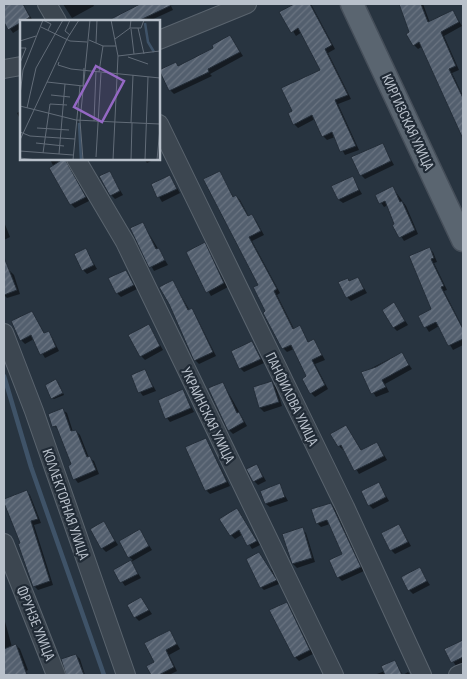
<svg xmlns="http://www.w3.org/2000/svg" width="467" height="679" viewBox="0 0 467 679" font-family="'Sofia Sans Condensed',sans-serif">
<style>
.shadow{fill:#0007}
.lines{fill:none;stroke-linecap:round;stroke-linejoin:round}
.stream{stroke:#3f5368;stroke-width:4.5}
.building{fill:url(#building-hatch);stroke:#232d38}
.minor-casing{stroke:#5a646e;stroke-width:20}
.major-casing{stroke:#464f5a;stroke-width:25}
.minor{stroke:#3c4650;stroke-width:18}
.major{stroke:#5a6570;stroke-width:22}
.labels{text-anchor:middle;stroke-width:4.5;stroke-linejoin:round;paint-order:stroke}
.street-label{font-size:15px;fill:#b9c1cb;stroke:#212b36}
.inset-river{fill:none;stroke:#3f5368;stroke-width:2.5}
.inset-road{fill:none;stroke:#626c78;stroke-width:1}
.view{fill:#9468c4;fill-opacity:0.15;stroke:#9468c4;stroke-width:2.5}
.inset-edge{fill:none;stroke:#b9c1cb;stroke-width:2.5}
</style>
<defs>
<pattern id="building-hatch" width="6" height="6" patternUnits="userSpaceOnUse" patternTransform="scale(1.25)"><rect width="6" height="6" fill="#535f6e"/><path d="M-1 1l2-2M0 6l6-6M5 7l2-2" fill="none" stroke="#6a7481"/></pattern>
</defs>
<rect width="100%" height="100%" fill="#283440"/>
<g class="shadow">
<polygon points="9,4 23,4 33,21 21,21 21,28 13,33 4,20 4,6"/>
<polygon points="63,4 93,4 94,6 72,18"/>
<polygon points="144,4 170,4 173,10 149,21 110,21"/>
<polygon points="297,4 311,4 335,49 328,53 351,99 338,104 359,150 345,155 335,137 327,140 323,136 315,119 298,128 294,124 294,112 321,71 302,32 296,36 281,12"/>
<polygon points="400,4 423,4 430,23 453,11 462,26 444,36 459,70 452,73 463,96 463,139 423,46 418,49 414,45"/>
<polygon points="230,36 243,56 210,74 212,76 174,94 170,90 175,63 178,66 215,48"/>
<polygon points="21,111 21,121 17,113"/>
<polygon points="382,144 394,165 365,179 361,175"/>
<polygon points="50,159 71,159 69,161 70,169 89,201 75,208 71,204"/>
<polygon points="144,159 155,159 147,163"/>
<polygon points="109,172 123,195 115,199 111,195"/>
<polygon points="219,172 234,198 236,196 240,200 249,217 251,216 255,219 264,235 252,241 280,293 277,295 294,329 300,327 309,343 314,340 325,360 315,364 328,389 315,397 311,393 308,377 294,349 287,352 283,348 267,312 260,285"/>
<polygon points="170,176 180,193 162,202 152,185"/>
<polygon points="352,177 362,194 343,203 339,200"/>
<polygon points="393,188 406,206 418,234 404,241 394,225 396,224 388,205 384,207 376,195"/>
<polygon points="4,222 10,237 4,240"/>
<polygon points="143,224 168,265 154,271 131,229"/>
<polygon points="204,244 228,287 211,296 187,252"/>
<polygon points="429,249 433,252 437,262 434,263 447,290 444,291 463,328 463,345 453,350 439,326 429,332 419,316 433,310"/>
<polygon points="86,250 97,269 87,274 83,270"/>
<polygon points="10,271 14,275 20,294 7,298 4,295 4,274"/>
<polygon points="126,271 137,289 121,297 117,293"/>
<polygon points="358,278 367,293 351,301 347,297 350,282"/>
<polygon points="173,282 190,311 195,314 216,356 199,364 195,360"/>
<polygon points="394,304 408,325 397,331 394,328"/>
<polygon points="32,312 45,334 48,333 52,337 59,351 45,358 34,339 25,344 21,340"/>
<polygon points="149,326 163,350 145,360 141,356"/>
<polygon points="252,342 264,363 244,372 240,368"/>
<polygon points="401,353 412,369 385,384 389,392 376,397 362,373"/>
<polygon points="145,371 156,391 143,396 140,392"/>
<polygon points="58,382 64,395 54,399 52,398"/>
<polygon points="223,383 247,426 233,434 229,430"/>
<polygon points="272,383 276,387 282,406 264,412 260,408 254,388"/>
<polygon points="183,391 194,412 170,422 167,418"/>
<polygon points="63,410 67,413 73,432 76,431 80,435 89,458 94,461 99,474 78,483 75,479 72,465 59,430 54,426"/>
<polygon points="346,426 362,451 377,443 387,460 359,474 345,449 343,450 339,446"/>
<polygon points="206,439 230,486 210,494 206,490"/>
<polygon points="257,465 266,481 258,485 254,481"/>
<polygon points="379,484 389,501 373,509 369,505"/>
<polygon points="279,485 288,501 270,507 266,504"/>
<polygon points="26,491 30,495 41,523 34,525 53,585 38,590 34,586 21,544"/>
<polygon points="331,504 335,508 364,571 342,581 338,577 344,554 330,524 321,527 317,523"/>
<polygon points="237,509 260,545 252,549 243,534 235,539 231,535"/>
<polygon points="104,523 118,545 106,552 102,548"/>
<polygon points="399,525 411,546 395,554 391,550"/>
<polygon points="302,529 306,533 315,562 297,568 293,564 284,534"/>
<polygon points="140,531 152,550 131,562 141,578 125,586 114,570 133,560 129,557"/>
<polygon points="259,553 268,568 272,570 279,584 264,590 261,587"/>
<polygon points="419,569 430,585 413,594 409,590"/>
<polygon points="141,598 152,614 139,621 135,617"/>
<polygon points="287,603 313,654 299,661 295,657"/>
<polygon points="4,618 12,647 16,645 20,649 28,670 26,671 28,675 6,675 4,669"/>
<polygon points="170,632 180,649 169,655 177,671 169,675 153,675 148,667 155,662"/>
<polygon points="463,642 463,663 456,666 446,650"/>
<polygon points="76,655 80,659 85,675 67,675"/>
<polygon points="395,662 403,675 408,672 411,675 374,675 385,671"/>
</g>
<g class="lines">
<polyline class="stream" points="4,376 31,467 104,675"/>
</g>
<g class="building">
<polygon points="4,4 23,4 30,17 8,30 4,22"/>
<polygon points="140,4 174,4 138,21 107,21"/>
<polygon points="294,4 310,4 332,45 325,49 348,95 335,100 356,146 340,152 332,132 322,137 312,115 293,125 288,113 292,111 281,88 320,70 298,28 291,33 279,12"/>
<polygon points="399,4 421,4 428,22 453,10 459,22 441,32 456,66 449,69 463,98 463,139 419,42 413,46 406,34 409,32"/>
<polygon points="230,35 240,52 208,69 209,72 169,91 159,70 176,62 178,66 213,48 212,45"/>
<polygon points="383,143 391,161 360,176 351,157"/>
<polygon points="63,159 65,159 86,197 70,205 49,168"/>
<polygon points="110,171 120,191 110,196 99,176"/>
<polygon points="220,171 233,197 236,195 248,216 252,214 261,231 249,237 277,289 274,291 293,329 300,325 308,342 314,339 322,355 312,360 325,385 310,394 302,379 306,376 291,345 282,349 263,313 265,311 253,287 258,285 203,179"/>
<polygon points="170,175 177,189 157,198 151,184"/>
<polygon points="353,176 359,190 338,200 331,186"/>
<polygon points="393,186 400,202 402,201 415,230 399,238 392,225 394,224 385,201 379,204 375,195"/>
<polygon points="143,222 156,249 159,248 165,260 149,268 130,228"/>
<polygon points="205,242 224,283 206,293 186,252"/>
<polygon points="430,247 434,258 431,259 444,286 441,287 463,329 463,339 448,346 436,322 424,328 418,316 431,309 409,256"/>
<polygon points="86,248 94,265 82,271 74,254"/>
<polygon points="4,257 17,290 4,295"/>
<polygon points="126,270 134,285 116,294 108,278"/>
<polygon points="358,277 364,289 346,298 338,282 348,278 349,281"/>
<polygon points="173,280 188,310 192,308 213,352 194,361 169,304 159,287"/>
<polygon points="394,302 405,321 393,328 382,310"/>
<polygon points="32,311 44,333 49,331 56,347 40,355 31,335 20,341 11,321"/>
<polygon points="149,324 160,346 140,357 128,335"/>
<polygon points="252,341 261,359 239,369 231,351"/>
<polygon points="402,352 409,365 382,380 386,387 371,394 361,372 376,367"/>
<polygon points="145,369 153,387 138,393 131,375"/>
<polygon points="56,379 63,393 51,399 45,385"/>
<polygon points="272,381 279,402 259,408 253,387"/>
<polygon points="223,382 237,413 239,412 244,422 228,431 208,388"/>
<polygon points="183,389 191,408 165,419 158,400"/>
<polygon points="63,408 71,431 76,430 87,457 90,456 96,470 73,480 68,466 71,464 56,426 52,427 48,414"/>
<polygon points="346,425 361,450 377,442 384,456 354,471 341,445 338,447 330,434"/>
<polygon points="206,438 227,482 205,491 185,447"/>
<polygon points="257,464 263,477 253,482 246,469"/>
<polygon points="379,482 386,497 368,506 361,491"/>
<polygon points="280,483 285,497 265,504 260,491"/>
<polygon points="27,490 38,519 31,521 50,581 33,587 18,544 20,543 4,503 4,499"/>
<polygon points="331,503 361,567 337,578 329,560 342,554 327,520 316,524 311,509"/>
<polygon points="237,508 257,541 247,546 239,530 230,536 219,519"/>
<polygon points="104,521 115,541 101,549 90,529"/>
<polygon points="399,524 408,542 390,551 381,533"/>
<polygon points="303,527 312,558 292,564 282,534"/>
<polygon points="140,529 149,546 128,558 119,541"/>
<polygon points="259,552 277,580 260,588 246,559"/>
<polygon points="131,560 138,574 120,583 113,570"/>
<polygon points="420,567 427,581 408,591 401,577"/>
<polygon points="141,597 149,610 134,618 127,605"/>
<polygon points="287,602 310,650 294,658 269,610"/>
<polygon points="170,630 177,644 166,650 174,667 159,675 151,675 146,666 154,662 144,643"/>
<polygon points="463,640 463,657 451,663 444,649"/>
<polygon points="16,644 27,675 4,675 4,649"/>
<polygon points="76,654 84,675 66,675 61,659"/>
<polygon points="395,660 402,675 385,675 381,666"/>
</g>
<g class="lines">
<g class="minor-casing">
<g id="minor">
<polyline points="47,4 57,21"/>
<polyline points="159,40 247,4"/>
<polyline points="4,69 21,66"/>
<polyline points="159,124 345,507 422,675"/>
<polyline points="76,159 125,242 334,675"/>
<polyline points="4,333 34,411 126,675"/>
<polyline points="4,543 56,675"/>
<polyline points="458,675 463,673"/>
</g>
</g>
<g class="major-casing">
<polyline id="major" points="352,4 463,240"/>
</g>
<use href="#minor" class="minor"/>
<use href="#major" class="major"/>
</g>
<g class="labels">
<g class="street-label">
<text transform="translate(408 122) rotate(65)" y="5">КИРГИЗСКАЯ УЛИЦА</text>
<text transform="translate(292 399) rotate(64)" y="5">ПАНФИЛОВА УЛИЦА</text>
<text transform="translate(208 415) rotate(64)" y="5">УКРАИНСКАЯ УЛИЦА</text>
<text transform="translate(66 504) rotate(71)" y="5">КОЛЛЕКТОРНАЯ УЛИЦА</text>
<text transform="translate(36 623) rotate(68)" y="5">ФРУНЗЕ УЛИЦА</text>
</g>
</g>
<g transform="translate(20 20)">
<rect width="140" height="140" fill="#283440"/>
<path class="inset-river" d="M125,3l3,19 6,10M59,103l2,37"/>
<path class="inset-road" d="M23,0l8,4 -3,6M50,0l-5,11 5,4M91,0l7,36 -5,104M21,7l29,14 17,1M110,8h11l3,-8M118,8l6,26M111,9l3,25M95,19l15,-11 1,-8M69,20l14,6h13M0,21l16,-5M76,23l1,-23M0,28h6l-6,15M98,36l42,-5M108,37l20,7M39,42l-1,3 13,4 89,9M79,52l4,-26M27,62l36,4 1,-18M0,75l3,-25 20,-50M31,75l19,2M0,86l56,14 39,2M7,88l9,-40 27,-48M74,101l2,-50M95,102l45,2M111,103l2,-48M17,108l32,2M0,112l10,4 45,3M0,120l47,-101 12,-19M16,123l28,3M0,131l53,4M23,133l7,-49 17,1M39,134l6,-70M76,137l5,-84M0,138l17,2M53,140l7,-74M63,140l-3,-39 10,-101M111,140l1,-37M125,140l3,-83M137,140l3,-32"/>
<path class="view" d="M76,46l28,15 -22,41 -28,-15z"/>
<rect width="140" height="140" class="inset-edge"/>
</g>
<rect width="467" height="679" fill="none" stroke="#b9c1cb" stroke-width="10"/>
</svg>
